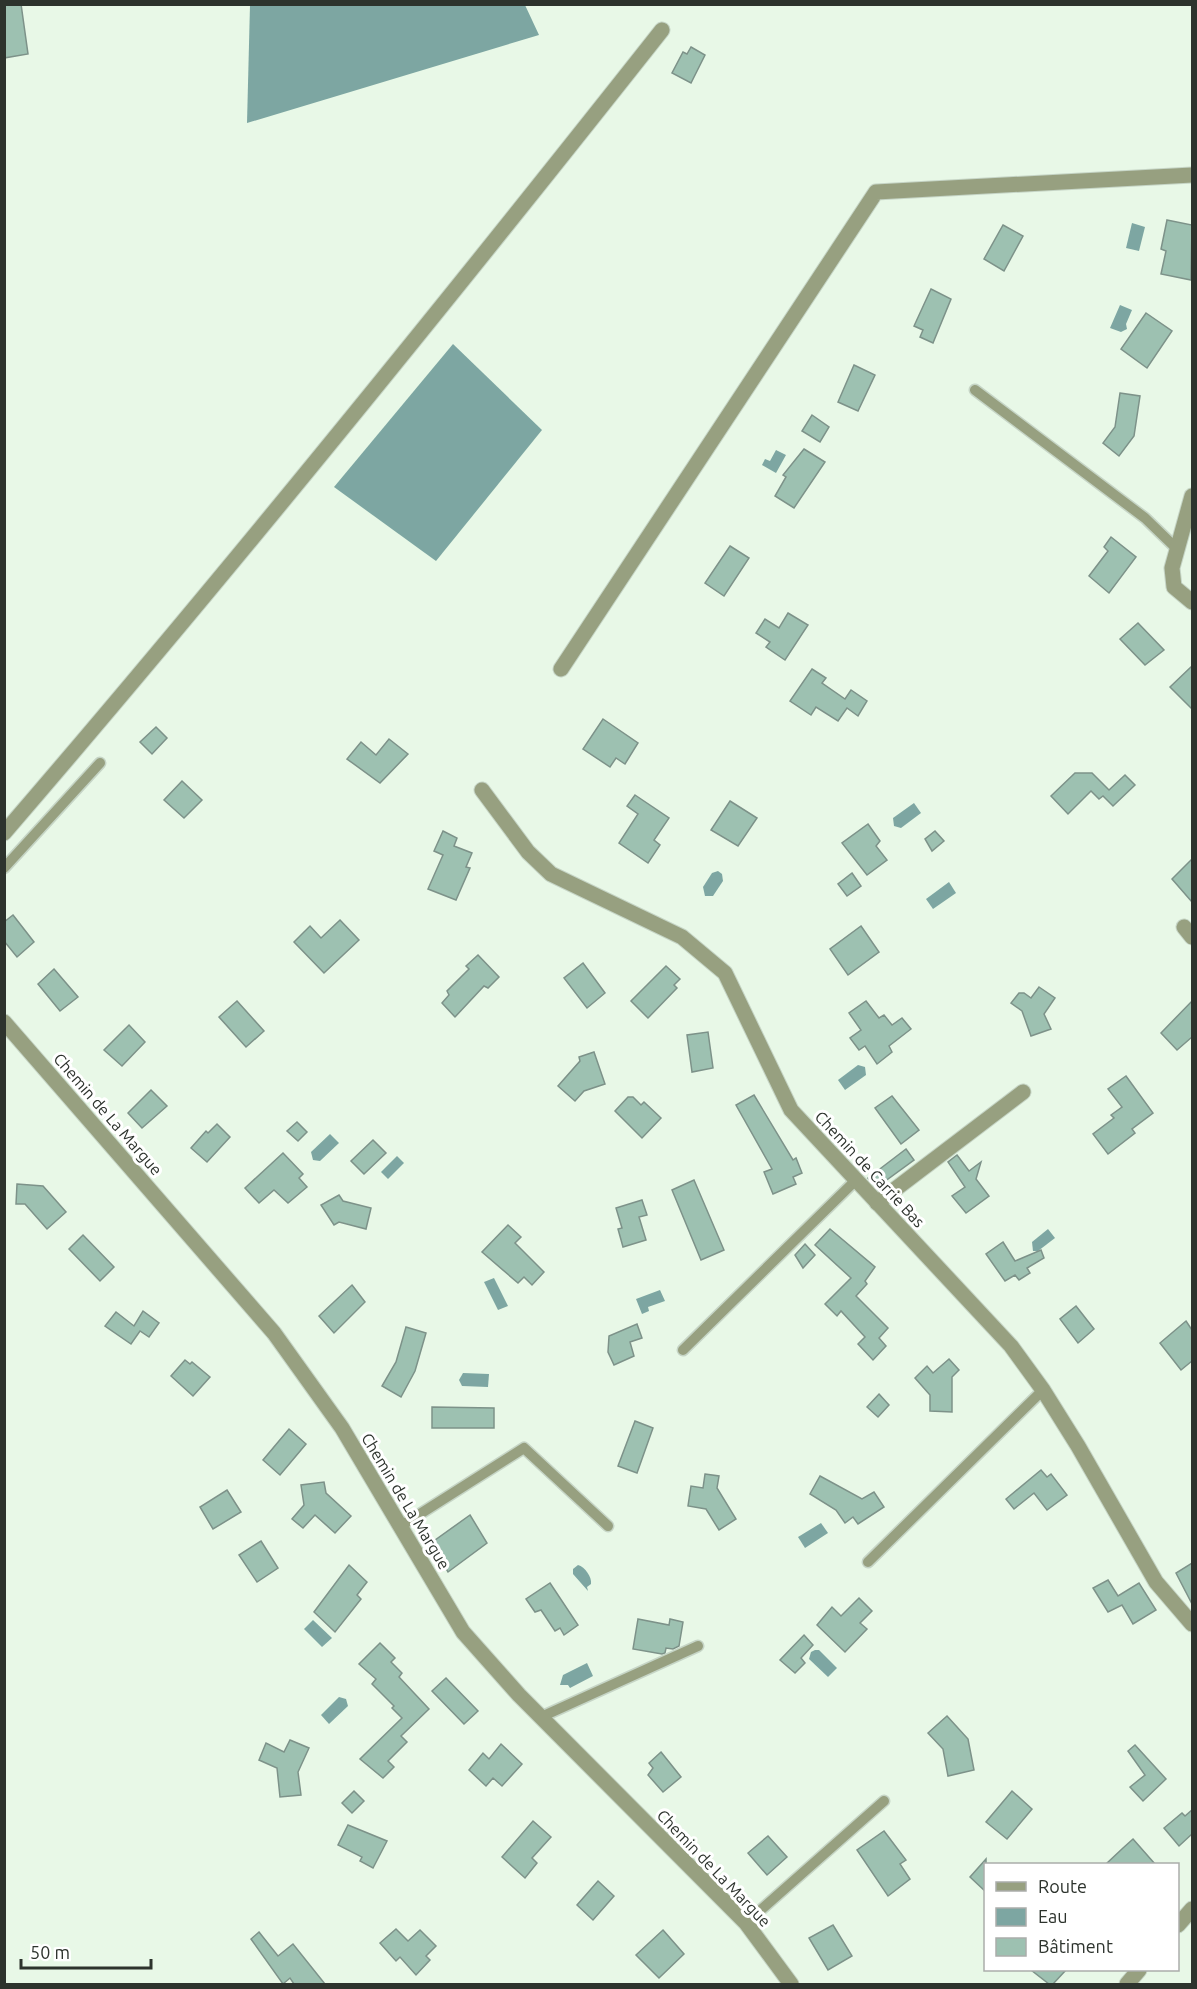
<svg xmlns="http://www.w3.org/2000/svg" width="1197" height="1989" viewBox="0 0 1197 1989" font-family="Ubuntu,sans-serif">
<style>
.water{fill:#7da6a2}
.building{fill:#9dc1b1;stroke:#7d9289;stroke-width:1.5}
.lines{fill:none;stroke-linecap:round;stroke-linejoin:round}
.service-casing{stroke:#c6d5c6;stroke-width:13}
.minor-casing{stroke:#c6d5c6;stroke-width:17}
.service{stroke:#97a080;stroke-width:10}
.minor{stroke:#97a080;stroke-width:15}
.labels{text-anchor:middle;stroke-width:6;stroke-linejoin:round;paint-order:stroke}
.street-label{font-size:16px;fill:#2d332d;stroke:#fff}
</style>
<rect width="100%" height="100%" fill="#e8f8e7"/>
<g class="water">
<polygon points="250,5 525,5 539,35 247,123"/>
<polygon points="1132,223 1145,227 1139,251 1126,248"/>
<polygon points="1120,305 1132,310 1126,324 1127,329 1121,332 1110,328"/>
<polygon points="453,344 542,430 436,561 334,487"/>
<polygon points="776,450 786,455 776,473 762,465 765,459 770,461"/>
<polygon points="914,803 921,813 901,828 894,826 893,818"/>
<polygon points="718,871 722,874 723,881 713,896 705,896 703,887 712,873"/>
<polygon points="949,882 956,893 933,909 926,899"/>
<polygon points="858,1065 865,1067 866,1075 845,1090 838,1080"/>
<polygon points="330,1134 339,1143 320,1161 313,1160 311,1152"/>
<polygon points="397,1156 404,1163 388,1179 381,1172"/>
<polygon points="1048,1229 1055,1238 1038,1251 1033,1251 1032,1242"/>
<polygon points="494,1278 508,1306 498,1310 484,1282"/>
<polygon points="660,1290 665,1301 648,1307 649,1311 642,1314 636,1299"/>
<polygon points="463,1373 489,1374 488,1387 462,1386 459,1380"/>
<polygon points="821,1523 828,1533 805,1548 798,1537"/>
<path d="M578,1565c7,2 14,12 13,19l-4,3 1,4 -15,-17v-5z"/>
<polygon points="313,1620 332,1638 322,1647 304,1629"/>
<polygon points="815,1650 819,1650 837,1668 828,1677 809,1659 811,1652"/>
<polygon points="587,1663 593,1676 570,1688 568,1685 560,1685 563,1675"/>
<polygon points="339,1697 346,1699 348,1706 329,1724 321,1715"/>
</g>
<g class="building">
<polygon points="4,4 21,4 28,54 4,58"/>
<polygon points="691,47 705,55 691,83 672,73 683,52 687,54"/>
<polygon points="1167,220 1192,225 1191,280 1161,274 1166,251 1161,249"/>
<polygon points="1003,225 1023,236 1004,271 984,259"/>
<polygon points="931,289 951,299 933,343 920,337 923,330 914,326"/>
<polygon points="1146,313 1172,331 1147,368 1121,349"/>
<polygon points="854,365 875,375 858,411 838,402"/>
<polygon points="1120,393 1140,396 1134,436 1119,456 1103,443 1115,427"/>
<polygon points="812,415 829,427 820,442 802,431"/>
<polygon points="804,449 825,462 794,508 775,496 786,477 783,475"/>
<polygon points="1111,537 1136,557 1109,593 1089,576 1108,551 1104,547"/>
<polygon points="730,546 749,558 724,596 705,583"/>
<polygon points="788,613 808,625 785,660 766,647 770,642 756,633 765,619 779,628"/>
<polygon points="1138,623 1164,650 1145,665 1120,639"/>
<polygon points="1192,666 1192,709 1170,687"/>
<polygon points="812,669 826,678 822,683 845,699 851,690 867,701 858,716 847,708 838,721 816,707 811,715 790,701"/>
<polygon points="603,719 638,743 625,764 616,758 610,767 583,749"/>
<polygon points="156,727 167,738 152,754 140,742"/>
<polygon points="389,739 408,754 380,783 347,759 361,742 376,755"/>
<polygon points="1075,773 1092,773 1109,790 1125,775 1135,785 1113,806 1103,796 1099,799 1091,791 1068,814 1051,796"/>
<polygon points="182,781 202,800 184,818 164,800"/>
<polygon points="635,795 669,818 654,840 660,845 648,863 619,843 638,814 627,806"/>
<polygon points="730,801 757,818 738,846 711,830"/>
<polygon points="868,824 880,841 876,846 887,860 867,875 842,843"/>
<polygon points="443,831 457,838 454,846 472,853 466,867 470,868 456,900 428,889 443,855 434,851"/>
<polygon points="935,831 944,841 932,851 925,839"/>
<polygon points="1192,859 1192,902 1172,879"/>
<polygon points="852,873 861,886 847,896 838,884"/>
<polygon points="13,915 34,942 17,957 4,941 4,922"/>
<polygon points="340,920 359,940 324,973 294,942 310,926 321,938"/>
<polygon points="861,926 879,952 848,975 830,949"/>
<polygon points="478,955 499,977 488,988 484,986 455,1017 442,1003 449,995 447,991 469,969 466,966"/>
<polygon points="583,963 605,993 587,1008 564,978"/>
<polygon points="666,966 680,979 674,985 677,988 648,1018 631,1001"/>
<polygon points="54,969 78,997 60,1011 38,984"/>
<polygon points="1039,987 1055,998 1044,1014 1051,1029 1031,1036 1022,1011 1011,1003 1019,993 1024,993 1031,998"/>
<polygon points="237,1001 264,1031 246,1047 219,1017"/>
<polygon points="866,1001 879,1018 884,1015 892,1025 902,1018 911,1029 889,1046 892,1052 877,1064 865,1046 859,1050 850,1038 861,1030 849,1013"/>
<polygon points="1192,1001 1192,1037 1177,1050 1161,1033"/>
<polygon points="129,1025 145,1042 122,1066 104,1050"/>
<polygon points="708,1032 713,1068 692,1072 687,1035"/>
<polygon points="594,1052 605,1084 584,1091 575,1101 558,1086 580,1061 579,1057"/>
<polygon points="1126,1076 1153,1113 1132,1129 1135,1133 1108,1154 1093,1134 1114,1118 1111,1115 1122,1107 1108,1089"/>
<polygon points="151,1090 167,1106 142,1128 128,1113"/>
<polygon points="754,1095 793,1160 796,1158 802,1173 793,1177 796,1184 773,1194 764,1172 772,1169 736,1105"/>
<polygon points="892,1096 919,1130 901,1144 875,1108"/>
<polygon points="628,1097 633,1097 641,1105 644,1102 661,1118 642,1138 615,1111"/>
<polygon points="297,1122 307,1132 298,1141 287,1131"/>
<polygon points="217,1124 230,1137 207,1162 191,1148 206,1131 208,1133"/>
<polygon points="373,1140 386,1153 364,1174 351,1161"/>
<polygon points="906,1149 914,1160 877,1187 868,1178"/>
<polygon points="283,1153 303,1174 299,1178 307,1187 288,1203 274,1190 259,1203 245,1188"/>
<polygon points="957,1155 969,1171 981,1162 976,1179 989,1196 966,1213 952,1196 965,1187 948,1162"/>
<polygon points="694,1180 724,1250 701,1260 672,1190"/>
<polygon points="17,1184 43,1186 66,1212 47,1229 25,1204 16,1204"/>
<polygon points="339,1195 343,1201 371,1208 366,1229 339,1222 334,1225 321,1205"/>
<polygon points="642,1200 647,1215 639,1217 646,1240 623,1247 618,1229 622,1228 616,1208"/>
<polygon points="508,1225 521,1237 515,1243 544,1272 532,1285 524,1277 518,1283 482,1252"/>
<polygon points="830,1229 875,1267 865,1281 867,1284 856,1296 888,1328 879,1338 886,1346 873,1360 858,1344 865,1337 841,1311 837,1316 825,1304 851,1278 815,1245"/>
<polygon points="83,1235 114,1267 100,1281 69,1249"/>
<polygon points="1003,1242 1015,1261 1041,1250 1044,1258 1027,1268 1030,1273 1019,1280 1015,1275 1005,1281 986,1254"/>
<polygon points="805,1244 815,1255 803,1268 795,1255"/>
<polygon points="352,1285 365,1302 334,1333 319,1316"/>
<polygon points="1076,1306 1094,1329 1078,1343 1060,1319"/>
<polygon points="143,1311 159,1323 149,1337 140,1331 131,1344 105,1326 116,1312 134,1326"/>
<polygon points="1186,1321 1192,1330 1192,1361 1181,1370 1160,1343"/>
<polygon points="637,1324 642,1338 630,1342 634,1356 614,1365 608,1352 609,1336"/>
<polygon points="406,1327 426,1333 415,1371 401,1397 382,1386 396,1362"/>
<polygon points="949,1359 959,1370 952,1377 952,1412 930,1411 930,1395 915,1378 927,1366 933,1373"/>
<polygon points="185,1360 190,1364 192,1362 210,1377 193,1396 171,1376"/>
<polygon points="879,1394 889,1405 878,1417 867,1407"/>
<polygon points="432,1407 494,1408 494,1428 432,1428"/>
<polygon points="635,1421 653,1428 637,1473 618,1466"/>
<polygon points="289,1429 306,1444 280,1475 263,1460"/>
<polygon points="1041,1470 1047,1477 1051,1474 1067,1495 1047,1510 1034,1493 1014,1509 1006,1499"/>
<polygon points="705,1474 719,1476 717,1488 736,1519 719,1530 706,1509 688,1506 691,1486 703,1488"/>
<polygon points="820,1476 862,1499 874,1492 884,1507 858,1524 853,1517 845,1523 836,1510 810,1494"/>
<polygon points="324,1482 326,1493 351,1516 335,1533 315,1515 303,1528 292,1519 304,1505 301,1485"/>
<polygon points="227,1490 241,1512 213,1529 200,1507"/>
<polygon points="470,1515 487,1543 448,1572 431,1543"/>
<polygon points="261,1541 278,1568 257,1582 239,1555"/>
<polygon points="1192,1563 1192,1604 1176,1573"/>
<polygon points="349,1565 367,1582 357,1595 361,1599 335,1632 314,1612"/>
<polygon points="1108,1580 1118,1596 1139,1583 1156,1610 1133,1624 1122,1605 1108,1612 1093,1588"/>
<polygon points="550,1583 578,1625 564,1635 560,1628 555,1631 541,1610 535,1612 526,1599"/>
<polygon points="859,1598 872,1611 860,1623 867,1629 845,1652 817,1625 832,1607 841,1616"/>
<polygon points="638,1619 669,1625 670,1619 683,1622 679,1646 673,1649 666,1648 665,1653 662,1654 633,1649"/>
<polygon points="804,1635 813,1645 801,1658 805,1663 795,1673 780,1660"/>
<polygon points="380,1643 395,1658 391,1662 402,1673 399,1677 429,1709 401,1736 407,1742 388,1761 394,1767 383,1778 360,1759 402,1718 392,1708 394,1706 372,1684 376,1679 359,1664"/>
<polygon points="446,1678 478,1711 464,1724 432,1691"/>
<polygon points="947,1716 968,1739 974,1770 948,1776 943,1749 928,1733"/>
<polygon points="290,1740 309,1748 298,1772 301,1795 280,1797 277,1768 259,1760 266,1743 284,1752"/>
<polygon points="501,1744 522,1764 502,1786 493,1778 486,1786 469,1770 483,1753 489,1759"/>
<polygon points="1135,1745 1166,1779 1143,1801 1130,1787 1145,1775 1128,1751"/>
<polygon points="661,1752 681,1777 663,1792 648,1775 653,1768 649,1763"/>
<polygon points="354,1791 364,1801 352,1813 342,1803"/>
<polygon points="1012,1791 1032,1809 1007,1839 986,1822"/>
<polygon points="1192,1810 1192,1834 1179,1846 1164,1828 1182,1813 1185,1816"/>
<polygon points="533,1821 551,1837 532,1858 537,1863 525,1878 502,1857"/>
<polygon points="348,1825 387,1841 373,1868 360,1861 362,1857 338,1845"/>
<polygon points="884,1831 906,1860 900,1864 910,1879 888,1896 857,1850"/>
<polygon points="768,1836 787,1857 767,1875 748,1853"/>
<polygon points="1133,1839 1155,1864 1106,1864 1123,1848"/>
<polygon points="986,1859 986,1892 970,1877"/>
<polygon points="598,1881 614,1896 593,1920 577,1905"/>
<polygon points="833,1925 852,1956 828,1970 809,1938"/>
<polygon points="396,1929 408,1941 420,1930 436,1946 426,1956 430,1960 416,1975 400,1957 396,1961 380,1943"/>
<polygon points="663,1930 684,1954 659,1978 636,1955"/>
<polygon points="259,1932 278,1956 293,1944 325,1984 294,1984 290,1978 283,1984 251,1939"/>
<polygon points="1031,1970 1066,1970 1053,1984 1049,1984"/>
</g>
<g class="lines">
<g class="service-casing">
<g id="service">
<polyline points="975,390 1145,518 1177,549"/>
<polyline points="4,868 100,763"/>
<polyline points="683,1350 856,1180"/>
<polyline points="401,1526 524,1448 608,1526"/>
<polyline points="868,1562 1043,1390"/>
<polyline points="541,1717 698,1646"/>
<polyline points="746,1923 884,1801"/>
</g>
</g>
<g class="minor-casing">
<g id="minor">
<polyline points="1192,496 1172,568 1174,587 1192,602"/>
<polyline points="561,669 876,192 1192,175"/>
<polyline points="482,790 528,852 551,874 682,937 725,973 791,1110 1011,1346 1043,1390 1078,1446 1156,1582 1192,1624"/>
<path d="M4,833c226,-262 443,-531 658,-803"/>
<polyline points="1184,927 1192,937"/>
<polyline points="4,1022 274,1333 342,1428 463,1632 519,1695 746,1923 791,1984"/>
<polyline points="877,1203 1023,1092"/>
<polyline points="1178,1925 1192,1909"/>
<polyline points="1127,1984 1139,1970"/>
</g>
</g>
<use href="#service" class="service"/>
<use href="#minor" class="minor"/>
</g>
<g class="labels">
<g class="street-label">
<text transform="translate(108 1114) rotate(49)" y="6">Chemin de La Margue</text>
<text transform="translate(870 1169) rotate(47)" y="6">Chemin de Carrie Bas</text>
<text transform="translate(406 1501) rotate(59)" y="6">Chemin de La Margue</text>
<text transform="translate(714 1868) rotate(46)" y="6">Chemin de La Margue</text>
</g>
</g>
<rect width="1197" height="1989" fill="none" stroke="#2d332d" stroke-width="12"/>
<rect x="984" y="1863" width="195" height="108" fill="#ffffff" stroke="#abadab" stroke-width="1.5"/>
<rect x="996" y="1882" width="30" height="9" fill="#97a080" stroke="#abadab" stroke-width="1.5"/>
<text x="1038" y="1893" font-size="18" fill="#2d332d">Route</text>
<rect x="996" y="1908" width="30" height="18" fill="#7da6a2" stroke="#abadab" stroke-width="1.5"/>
<text x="1038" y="1923" font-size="18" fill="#2d332d">Eau</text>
<rect x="996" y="1938" width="30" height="18" fill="#9dc1b1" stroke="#abadab" stroke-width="1.5"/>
<text x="1038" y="1953" font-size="18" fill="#2d332d">Bâtiment</text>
<path d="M21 1959v9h130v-9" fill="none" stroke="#2d332d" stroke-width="3"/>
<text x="30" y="1959" font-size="18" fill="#2d332d" stroke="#ffffff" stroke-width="4.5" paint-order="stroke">50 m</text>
</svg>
